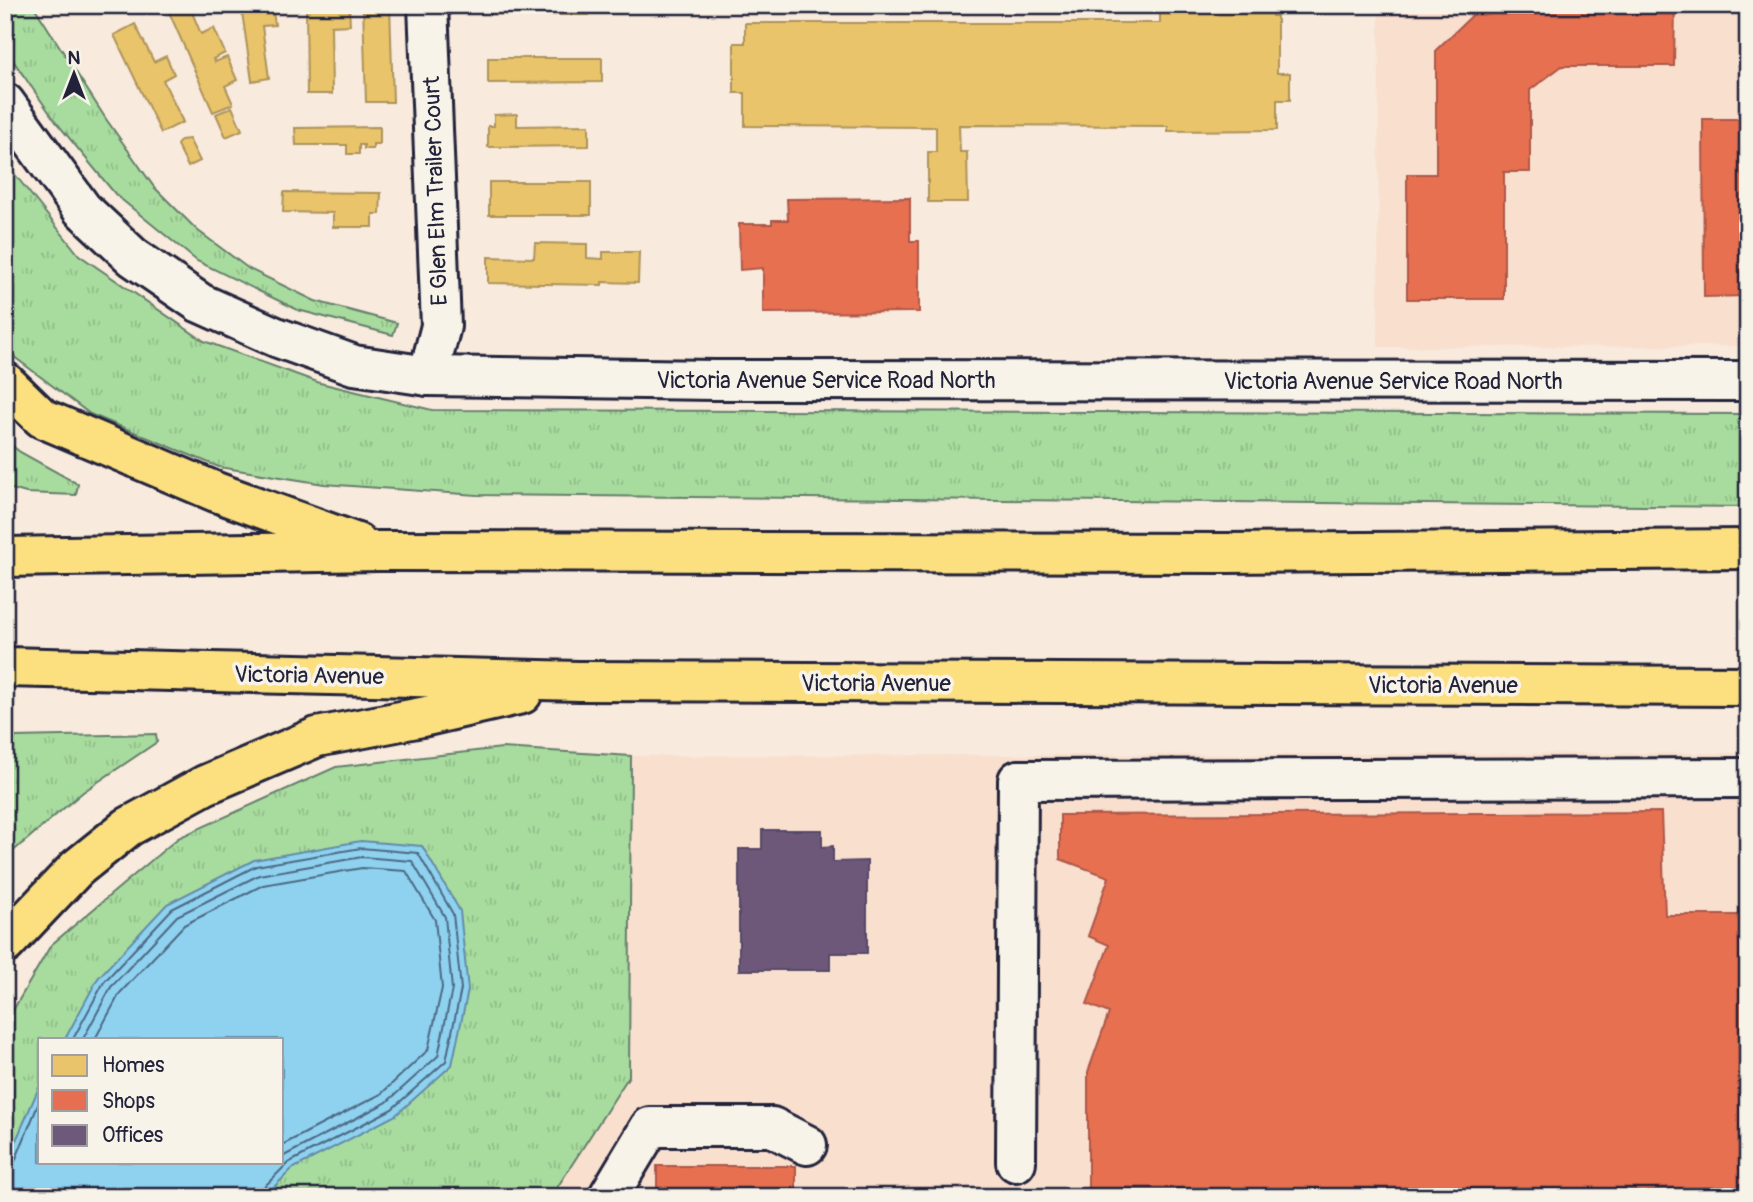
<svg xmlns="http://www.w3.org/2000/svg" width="1753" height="1202" viewBox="0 0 1753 1202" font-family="Pangolin,sans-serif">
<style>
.built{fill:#f9dfce}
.grass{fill:url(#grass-tufts);stroke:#657f6c;stroke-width:2;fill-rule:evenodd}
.water{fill:#8ed2f0;stroke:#638ca8;stroke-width:2}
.homes{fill:#e9c46a;stroke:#ad935c;stroke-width:2}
.shops{fill:#e76f51;stroke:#ac584a;stroke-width:2}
.offices{fill:#6d597a;stroke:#564867;stroke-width:2}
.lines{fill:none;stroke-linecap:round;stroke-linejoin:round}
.shore{stroke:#4d6883;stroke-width:2}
.minor-casing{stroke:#22223b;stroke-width:44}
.highway-casing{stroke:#22223b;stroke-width:44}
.minor{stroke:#f7f3e8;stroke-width:38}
.highway{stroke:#fce080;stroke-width:38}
.labels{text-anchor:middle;stroke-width:7;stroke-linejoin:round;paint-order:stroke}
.street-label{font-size:23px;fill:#22223b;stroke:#f7f3e8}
</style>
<defs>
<pattern id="grass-tufts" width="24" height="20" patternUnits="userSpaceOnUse" patternTransform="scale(1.75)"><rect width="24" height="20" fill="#a8dc9e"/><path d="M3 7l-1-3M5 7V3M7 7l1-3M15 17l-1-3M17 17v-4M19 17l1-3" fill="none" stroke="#90bc89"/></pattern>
</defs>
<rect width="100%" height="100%" fill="#f8eadc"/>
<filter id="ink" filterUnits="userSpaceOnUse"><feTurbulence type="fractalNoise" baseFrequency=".0143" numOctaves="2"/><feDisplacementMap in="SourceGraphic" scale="14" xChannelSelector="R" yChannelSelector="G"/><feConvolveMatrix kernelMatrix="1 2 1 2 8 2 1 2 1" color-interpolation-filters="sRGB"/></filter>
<g filter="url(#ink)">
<g class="built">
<polygon points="1379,5 1748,5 1748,346 1378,347"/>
<polygon points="1748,753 1748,1197 551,1197 629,1076 631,756"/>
</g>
<g class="grass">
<polygon points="5,5 33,5 106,119 154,187 197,230 249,269 315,301 397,323 393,335 298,310 197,261 116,195 56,122 5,49"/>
<polygon points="5,162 79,255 204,341 320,383 432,410 1748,414 1748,507 477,495 324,484 219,467 90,414 5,350"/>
<polygon points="5,440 20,452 78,484 76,495 26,493 5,487"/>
<polygon points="156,734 157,742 83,792 5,858 5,785 15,737"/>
<path d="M502,748l129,8 -2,320 -78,121h-546v-173l46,-79 127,-107 158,-71zM40,1039h242v123h-242z"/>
</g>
<polygon class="water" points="361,841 422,846 460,911 468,990 452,1065 396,1115 292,1169 264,1197 5,1197 5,1166 40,1085 40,1162 282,1162 282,1039 65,1039 98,978 167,904 254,860"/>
<g class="homes">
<polygon points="185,5 189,5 201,34 214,28 225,53 213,59 215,62 227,57 237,80 225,86 233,104 213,112 169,12"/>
<polygon points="241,5 272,5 275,25 262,26 269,78 252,81"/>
<polygon points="306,5 349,5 350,25 331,26 332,94 307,94"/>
<polygon points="363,5 390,5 393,102 366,102"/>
<polygon points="489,5 589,5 589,15 489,14"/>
<polygon points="1160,5 1272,5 1272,16 1277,16 1277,73 1290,73 1290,100 1277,100 1277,130 1168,131 1168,126 959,125 960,152 967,152 968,202 928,202 928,152 936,152 936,127 745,126 745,93 734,93 734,43 745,43 745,23 1160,23"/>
<polygon points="135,24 154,62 166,56 174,74 163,80 183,122 161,133 114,35"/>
<polygon points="488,58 602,58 602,82 488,83"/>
<polygon points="232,107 242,130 226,137 216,114"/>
<polygon points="517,114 517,126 589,125 589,146 488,147 488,126 494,126 494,115"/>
<polygon points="380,127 380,144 373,144 373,149 364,149 364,145 359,145 359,154 347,154 347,145 296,145 295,128"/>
<polygon points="189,139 200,161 188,167 177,145 181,140"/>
<rect x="489" y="182" width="102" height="33"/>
<polygon points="284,192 381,193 380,214 373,214 373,227 333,227 333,213 283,212"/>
<polygon points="535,243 587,244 587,258 603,259 603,252 639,252 638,283 602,282 602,285 488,283 488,257 534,258"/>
</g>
<g class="shops">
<polygon points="1483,5 1675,5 1674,66 1562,66 1530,90 1530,172 1504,172 1504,299 1407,299 1407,174 1436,174 1436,50"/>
<polygon points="1703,119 1748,119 1748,296 1704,297"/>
<polygon points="910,198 910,241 919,241 919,312 763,313 763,268 740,270 739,224 772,224 772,220 788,220 787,199"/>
<polygon points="1661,812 1665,915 1748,915 1748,1197 1088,1197 1088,1072 1109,1013 1087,1004 1109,945 1088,936 1109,877 1060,859 1060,815"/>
<rect x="657" y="1166" width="139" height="31"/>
</g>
<polygon class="offices" points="762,830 822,830 822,847 833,846 833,862 867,861 867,953 830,953 830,970 739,970 739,849 762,849"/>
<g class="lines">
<g class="shore">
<polyline points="73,1039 104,982 172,909 256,866 361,848 418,853 453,914 461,989 446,1061 392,1109 288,1163 262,1189 259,1197"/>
<polyline points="83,1039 111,987 177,916 259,875 362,857 412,861 445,917 452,989 438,1056 387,1102 282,1157"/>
<polyline points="95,1039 120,993 184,925 263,885 362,868 406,871 435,920 442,988 428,1050 381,1094 282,1145"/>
<polyline points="5,1166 11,1165 15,1161 40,1100"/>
</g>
<g class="minor-casing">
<g id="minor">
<polyline points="5,103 82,209 133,257 200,303 276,337 354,365 428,376 715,380 1748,381"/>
<polyline points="428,376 441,326 428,5"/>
<polyline points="1016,1162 1018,780 1748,778"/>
<polyline points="608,1197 650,1127 772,1127 807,1145"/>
</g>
</g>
<g class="highway-casing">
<g id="highway">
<polyline points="5,382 42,418 216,492 357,543"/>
<polyline points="5,557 379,551 1226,553 1748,549"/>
<polyline points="5,667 579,681 1748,686"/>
<polyline points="5,944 77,868 128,827 205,785 317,737 422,717 522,694"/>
</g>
</g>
<use href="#minor" class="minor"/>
<use href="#highway" class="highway"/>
</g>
</g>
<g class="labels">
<g class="street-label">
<text transform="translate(435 191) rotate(-92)" y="8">E Glen Elm Trailer Court</text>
<text x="826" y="388">Victoria Avenue Service Road North</text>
<text x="1393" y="389">Victoria Avenue Service Road North</text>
<text transform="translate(309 675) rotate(1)" y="8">Victoria Avenue</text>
<text x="876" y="691">Victoria Avenue</text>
<text x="1443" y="693">Victoria Avenue</text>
</g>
</g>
<rect width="1753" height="1202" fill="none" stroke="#f7f3e8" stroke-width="28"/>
<rect x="14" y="14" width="1725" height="1174" fill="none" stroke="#22223b" stroke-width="2.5" filter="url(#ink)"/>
<rect x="38" y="1038" width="245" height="126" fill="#f7f3e8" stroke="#a29fa3" stroke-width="2"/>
<rect x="52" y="1055" width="35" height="21" fill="#e9c46a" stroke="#a29fa3" stroke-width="2"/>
<text x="102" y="1072" font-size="21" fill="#22223b">Homes</text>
<rect x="52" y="1090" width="35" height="21" fill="#e76f51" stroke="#a29fa3" stroke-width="2"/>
<text x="102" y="1108" font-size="21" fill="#22223b">Shops</text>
<rect x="52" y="1125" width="35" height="21" fill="#6d597a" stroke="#a29fa3" stroke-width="2"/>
<text x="102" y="1142" font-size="21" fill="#22223b">Offices</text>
<g transform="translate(74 74)" stroke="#f7f3e8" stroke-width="5" paint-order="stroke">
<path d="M0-5L12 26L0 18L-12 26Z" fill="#22223b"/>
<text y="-10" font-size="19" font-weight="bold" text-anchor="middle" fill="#22223b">N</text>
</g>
</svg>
